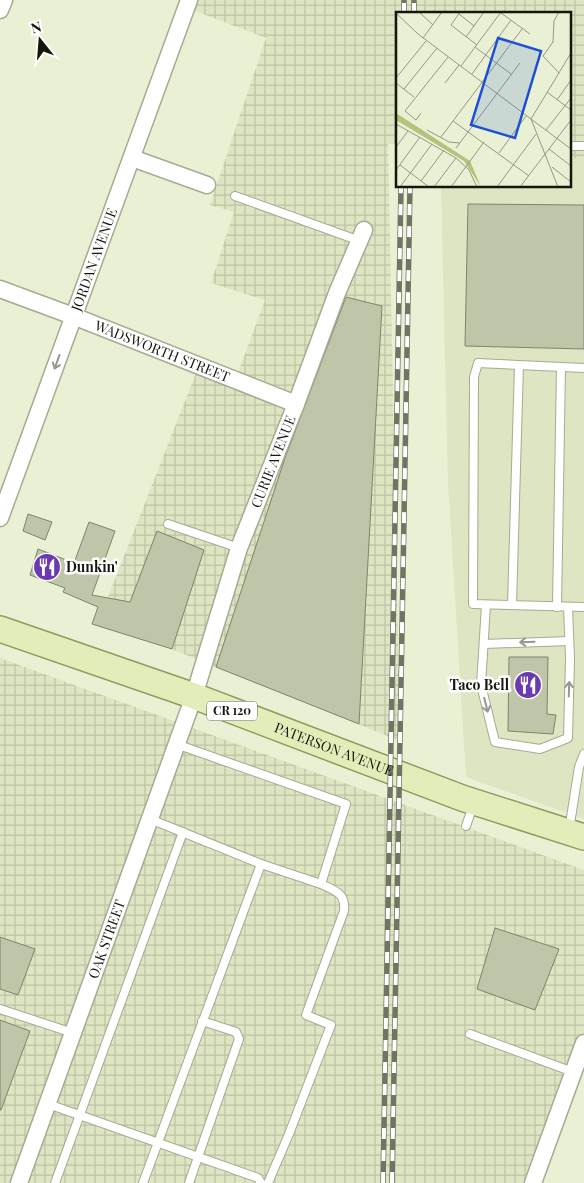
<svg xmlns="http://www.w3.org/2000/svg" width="584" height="1183" viewBox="0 0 584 1183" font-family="'Playfair Display',serif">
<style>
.built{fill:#dde5c2}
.industrial{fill:url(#industrial-grid)}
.building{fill:#bec5a9;stroke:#7e846a}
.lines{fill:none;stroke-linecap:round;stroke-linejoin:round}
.lane-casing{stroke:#a5ac91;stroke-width:10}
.street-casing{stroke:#a5ac91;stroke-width:19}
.primary-casing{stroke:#8e9b5e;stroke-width:28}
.lane{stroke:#fff;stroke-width:8}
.street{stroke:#fff;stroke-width:16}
.primary{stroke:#e2eeb9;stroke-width:25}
.rail-casing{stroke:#707463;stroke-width:5.5}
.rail{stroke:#fff;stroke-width:4;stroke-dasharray:11;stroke-linecap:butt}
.oneway{stroke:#969792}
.labels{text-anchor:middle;stroke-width:5;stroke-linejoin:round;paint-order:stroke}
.shield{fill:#fff;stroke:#5b5d56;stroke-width:1}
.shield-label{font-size:12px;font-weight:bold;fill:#15170d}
.street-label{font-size:14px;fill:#15170d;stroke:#fff}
.poi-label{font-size:14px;font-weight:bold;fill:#15170d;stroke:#fff;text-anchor:start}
.inset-road{fill:none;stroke:#949984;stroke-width:1}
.view{fill:#1d4ed8;fill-opacity:0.15;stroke:#1d4ed8;stroke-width:2.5}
.inset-edge{fill:none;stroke:#15170d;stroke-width:2.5}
</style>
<defs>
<pattern id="industrial-grid" width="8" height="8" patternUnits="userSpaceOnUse" patternTransform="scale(1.25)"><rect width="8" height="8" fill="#dde5c2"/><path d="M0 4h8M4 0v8" fill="none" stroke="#bdc4a6"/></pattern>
</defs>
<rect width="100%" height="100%" fill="#e9f0d4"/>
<polygon class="built" points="570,157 584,160 584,819 466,777 448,482 441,186 570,186"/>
<g class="industrial">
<polygon points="188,0 584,0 584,160 570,157 570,14 398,14 398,144 388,144 400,741 99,620 198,368 235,381 265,300 211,283 234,212 210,205 266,38 185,7"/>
<polygon points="0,658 584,870 584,1055 539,1183 0,1183"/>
</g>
<g class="building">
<polygon points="468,204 584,205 584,349 465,346"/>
<polygon points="346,297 382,306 359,724 216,667 285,458"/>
<polygon points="28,514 52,522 45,540 23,531"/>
<polygon points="89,522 115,531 92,595 130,602 157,531 204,550 172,649 92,624 98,607 63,592 65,588 30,575 38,549 74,563"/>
<polygon points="509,657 548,657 547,714 556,715 553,734 508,731"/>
<polygon points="495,928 559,949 535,1010 477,989"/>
<polygon points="0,937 35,949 18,995 0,989"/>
<polygon points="0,1020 30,1031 1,1110 0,1110"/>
</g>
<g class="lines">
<g class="lane-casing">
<g id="lane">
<polyline points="570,146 584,146"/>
<polyline points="235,196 360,241"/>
<polyline points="584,368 478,363 474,377 473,604 584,607"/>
<polyline points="168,524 239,548"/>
<polyline points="486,605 481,685 495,742 540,749 568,738 570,659 568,607"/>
<polyline points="512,605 519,365"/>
<polyline points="557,607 561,367"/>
<polyline points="484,644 569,641"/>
<path d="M176,744l170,60 -25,80c14,7 25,9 23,27l-38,104 25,10 -42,109 -21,49"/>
<polyline points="466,826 473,806"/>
<polyline points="569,830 579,767 584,754"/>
<polyline points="261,864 321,884"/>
<polyline points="0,1009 73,1033"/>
<polyline points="470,1034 573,1072"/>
<polyline points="48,1104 258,1178 261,1183"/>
<polyline points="55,1183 183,832"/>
<polyline points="143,1183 261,864 150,819"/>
<polyline points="189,1183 239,1039 236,1032 202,1021"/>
</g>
</g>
<g class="street-casing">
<g id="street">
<polyline points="0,10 4,0"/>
<polyline points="132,158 207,185"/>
<path id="s1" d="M0,289l73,27 223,88"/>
<path id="s2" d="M0,518l189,-518"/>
<path id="s3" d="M19,1183l175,-487 45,-148 57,-144 41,-111 27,-63"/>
<polyline points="533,1183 584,1043"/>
</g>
</g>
<g class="primary-casing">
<g id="primary">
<path id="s4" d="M0,629l194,67 268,102 122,39"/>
</g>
</g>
<use href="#lane" class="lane"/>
<use href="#street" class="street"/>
<use href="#primary" class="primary"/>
<g class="rail-casing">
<g id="rail">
<polyline points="404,14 404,0"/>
<polyline points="414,14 414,0"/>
<polyline points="383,1183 401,186"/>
<polyline points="392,1183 410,186"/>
</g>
</g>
<use href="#rail" class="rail"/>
</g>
<defs><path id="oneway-shaft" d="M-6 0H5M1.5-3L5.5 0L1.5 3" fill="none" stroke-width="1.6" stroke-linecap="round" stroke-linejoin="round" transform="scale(1.25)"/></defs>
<g class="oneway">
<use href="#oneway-shaft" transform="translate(57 362) rotate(110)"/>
<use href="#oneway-shaft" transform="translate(527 642) rotate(178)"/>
<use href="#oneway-shaft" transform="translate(569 689) rotate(-88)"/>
<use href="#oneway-shaft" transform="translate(486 705) rotate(76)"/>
</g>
<defs>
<g id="restaurant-disc" transform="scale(1.4375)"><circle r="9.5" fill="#6b39b0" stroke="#fff"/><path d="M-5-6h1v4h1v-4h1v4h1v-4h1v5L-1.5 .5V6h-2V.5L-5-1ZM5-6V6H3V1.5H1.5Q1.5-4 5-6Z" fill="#fff"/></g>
</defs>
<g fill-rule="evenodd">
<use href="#restaurant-disc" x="47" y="567"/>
<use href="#restaurant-disc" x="528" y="685"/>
</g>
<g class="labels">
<rect class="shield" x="207" y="701.5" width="50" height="19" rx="4"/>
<g class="shield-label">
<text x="232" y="715">CR 120</text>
</g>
<g class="street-label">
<text dy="5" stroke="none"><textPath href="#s2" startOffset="275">JORDAN AVENUE</textPath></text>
<text dy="5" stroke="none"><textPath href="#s1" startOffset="174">WADSWORTH STREET</textPath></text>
<text dy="5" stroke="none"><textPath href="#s3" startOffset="765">CURIE AVENUE</textPath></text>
<text dy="5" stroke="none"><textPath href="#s4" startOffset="355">PATERSON AVENUE</textPath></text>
<text dy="5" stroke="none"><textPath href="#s3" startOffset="259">OAK STREET</textPath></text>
</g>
<g class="poi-label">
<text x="66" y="572">Dunkin'</text>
<text x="509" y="690" text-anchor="end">Taco Bell</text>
</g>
</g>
<g transform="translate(396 12)">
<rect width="175" height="175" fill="#e9f0d4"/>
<path d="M0,101l74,48 11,26 -17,-26 -68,-41z" fill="#b4c37a"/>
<path class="inset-road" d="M23,0l14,13M64,0l-9,13 26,20M0,1l22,21 113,85 27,68M105,1l29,21M63,2l15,12M70,25l18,-25M27,26l19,-26M79,35l36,27M175,41l-40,66 40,30M65,54l40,-54M163,61l-16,-17 10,-14 1,-21 5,-9M76,62l39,-54M0,66l30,-37M0,71l18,14M49,71l14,-18M8,77l33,-41M151,80l24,18M161,88l14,-20M25,101l-5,7 -11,-9 43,-54M57,109l76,55M0,112l60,34 13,12 8,17M31,118l22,12 11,1M150,118l25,-32M45,125l81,-108M0,135l12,-16M60,136l64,-85M153,137l22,17M103,141l27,-37M4,153l29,22M156,155l19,15M0,158l24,-33M25,169l23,-31M4,175l32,-43M38,175l22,-29M55,175l33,-45M101,175l39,-53M124,175l51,-67"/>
<path class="view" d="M102,26l43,13 -26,87 -44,-13z"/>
<rect width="175" height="175" class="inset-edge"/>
</g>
<g transform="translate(40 40) rotate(343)" stroke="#ffffff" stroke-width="4" paint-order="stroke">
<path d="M0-4L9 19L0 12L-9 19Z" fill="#15170d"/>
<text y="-8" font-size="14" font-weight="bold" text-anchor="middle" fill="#15170d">N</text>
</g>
</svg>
